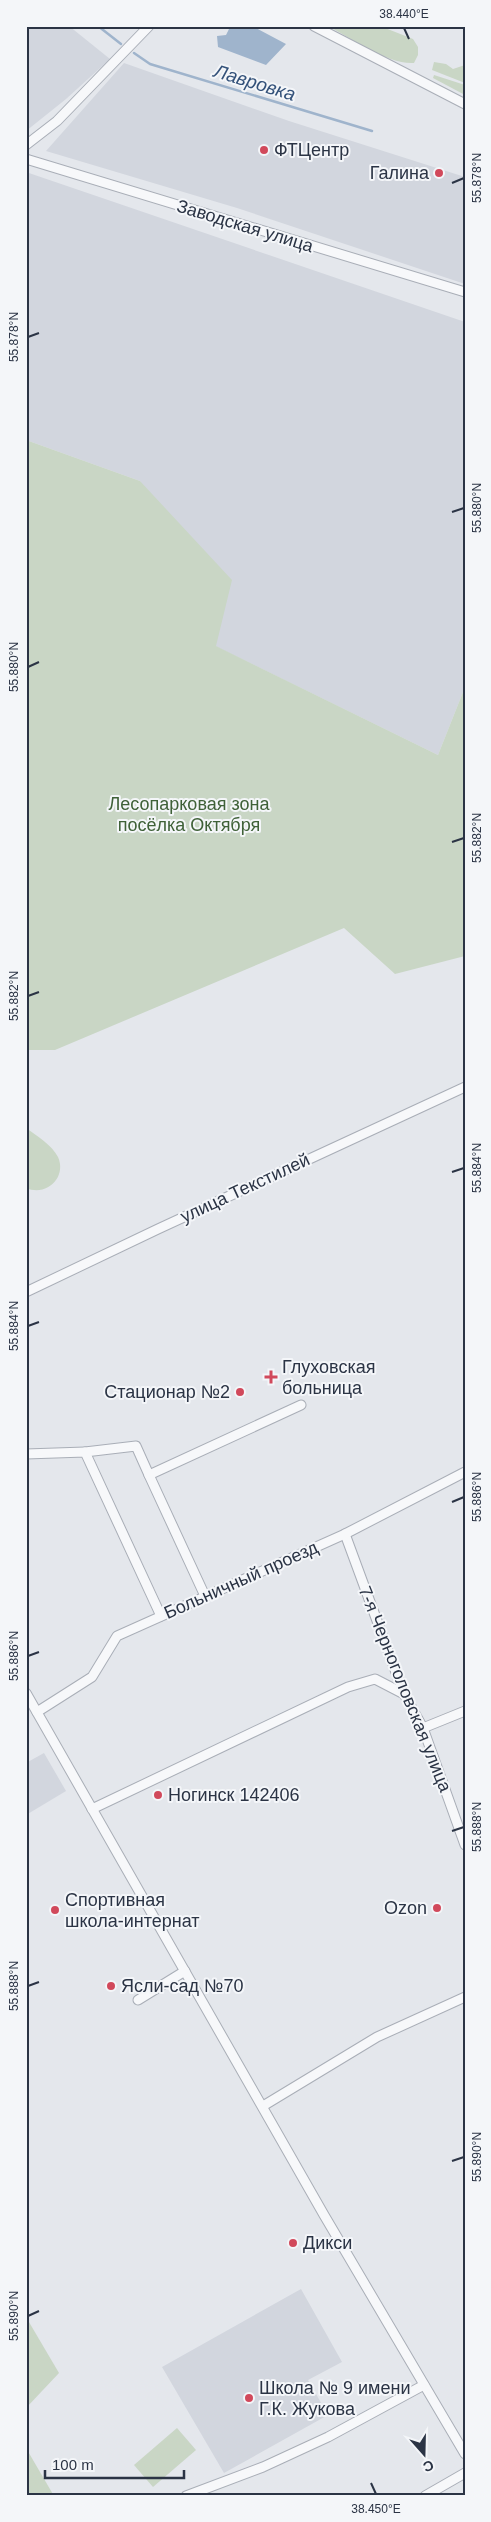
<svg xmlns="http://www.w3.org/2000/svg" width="491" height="2522" viewBox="0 0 491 2522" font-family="Helvetica,sans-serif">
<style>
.built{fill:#d2d6de}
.green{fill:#c9d6c5}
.water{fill:#9fb4cc}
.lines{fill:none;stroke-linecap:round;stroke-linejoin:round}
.stream{stroke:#9fb4cc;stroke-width:2.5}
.minor-casing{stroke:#a9aeb7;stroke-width:11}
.minor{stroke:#f7f8fa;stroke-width:9}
.ticks{fill:none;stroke:#2b3445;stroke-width:2}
.poi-dot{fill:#d1495b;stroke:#f4f6f9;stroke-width:2}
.labels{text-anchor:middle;stroke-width:4;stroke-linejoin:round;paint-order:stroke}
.poi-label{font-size:18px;fill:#2b3445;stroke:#f4f6f9;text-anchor:start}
.street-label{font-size:18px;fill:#2b3445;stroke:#f4f6f9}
.park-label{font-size:18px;fill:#3f6138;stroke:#f4f6f9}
.water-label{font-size:19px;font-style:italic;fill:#34527a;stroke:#f4f6f9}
.neatline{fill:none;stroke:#2b3445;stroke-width:2}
.ticks-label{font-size:12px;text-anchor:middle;fill:#2b3445}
</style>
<rect width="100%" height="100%" fill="#e4e7ec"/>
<g class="built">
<polygon points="26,26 69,26 110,59 66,99 26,131"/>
<polygon points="124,63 289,121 465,177 465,284 237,208 46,151"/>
<polygon points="26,172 465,322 465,687 438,755 215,646 140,481 26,440"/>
<polygon points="44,1753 66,1791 26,1815 26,1763"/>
<polygon points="301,2289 342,2362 308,2380 328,2415 224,2473 162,2367"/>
</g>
<g class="green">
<path d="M328,26h52l33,13 5,8v8l-4,8c-25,2 -63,-25 -86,-37z"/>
<polygon points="434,62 446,64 453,69 465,65 465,83 432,70"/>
<polygon points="434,75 465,85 465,95 433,78"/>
<polygon points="26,440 140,481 232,580 216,646 438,755 465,687 465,956 395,974 344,928 55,1050 26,1050"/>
<path d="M26,1128c11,8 26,17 32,29 9,20 -11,40 -32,31z"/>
<polygon points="26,2317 59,2373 26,2408"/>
<polygon points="177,2428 196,2450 153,2487 134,2465"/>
<polygon points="26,2448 54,2496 26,2496"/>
</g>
<polygon class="water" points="237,26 252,26 286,44 266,65 218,47 217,36 226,35 229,29"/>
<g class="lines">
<g class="stream">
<polyline points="98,26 121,44"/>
<polyline points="134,53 150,64 372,131"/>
</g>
<g class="minor-casing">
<g id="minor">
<polyline points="314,26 465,104"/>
<polyline points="26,145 57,121 149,26"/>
<polyline points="26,159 465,292"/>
<polyline points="26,1292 158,1229 465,1087"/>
<polyline points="85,1452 136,1446 149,1475"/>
<polyline points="26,1454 85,1452 161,1616"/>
<polyline points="345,1534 404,1694 423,1728 465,1845"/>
<polyline points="205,1596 149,1475 301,1405"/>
<polyline points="26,1693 324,2215 465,2454"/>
<polyline points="37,1712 92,1677 117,1636 345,1534 465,1472"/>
<polyline points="423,1728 465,1711"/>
<polyline points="92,1809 348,1687 375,1679 404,1694"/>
<polyline points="138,2000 185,1971"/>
<polyline points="263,2106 377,2037 465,1997"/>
<polyline points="186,2496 263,2467 328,2437 424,2385"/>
<polyline points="425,2496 465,2473"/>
</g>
</g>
<use href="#minor" class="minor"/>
</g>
<path class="ticks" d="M404,28l5,11M452,183l12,-5M28,337l11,-4M452,512l12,-4M28,667l11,-5M452,842l12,-4M28,996l11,-4M452,1172l12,-4M28,1326l11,-4M452,1502l12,-5M28,1656l11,-4M452,1831l12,-4M28,1986l11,-4M452,2161l12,-4M28,2316l11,-5M371,2483l5,11"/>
<g class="poi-dot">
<circle cx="264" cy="150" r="5"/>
<circle cx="439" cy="173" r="5"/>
<path d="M268.5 1369.5h5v5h5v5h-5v5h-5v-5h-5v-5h5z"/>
<circle cx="240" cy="1392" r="5"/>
<circle cx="158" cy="1795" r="5"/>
<circle cx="437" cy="1908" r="5"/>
<circle cx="55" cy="1910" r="5"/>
<circle cx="111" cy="1986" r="5"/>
<circle cx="293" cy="2243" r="5"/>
<circle cx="249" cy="2398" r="5"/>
</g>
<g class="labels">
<g class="poi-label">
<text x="274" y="156">ФТЦентр</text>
<text x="429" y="179" text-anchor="end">Галина</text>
<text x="282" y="1373">Глуховская<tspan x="282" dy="21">больница</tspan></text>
<text x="230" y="1398" text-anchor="end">Стационар №2</text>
<text x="168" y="1801">Ногинск 142406</text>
<text x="65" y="1906">Спортивная<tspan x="65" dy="21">школа-интернат</tspan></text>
<text x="427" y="1914" text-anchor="end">Ozon</text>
<text x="121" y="1992">Ясли-сад №70</text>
<text x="303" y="2249">Дикси</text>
<text x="259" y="2394">Школа № 9 имени<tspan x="259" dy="21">Г.К. Жукова</tspan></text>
</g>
<g class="street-label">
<text transform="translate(245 226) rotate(17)" y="6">Заводская улица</text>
<text transform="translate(245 1188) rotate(-25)" y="6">улица Текстилей</text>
<text transform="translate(241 1580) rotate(-24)" y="6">Больничный проезд</text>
<text transform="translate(405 1689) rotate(68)" y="6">7-я Черноголовская улица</text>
</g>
<g class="park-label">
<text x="189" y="810">Лесопарковая зона<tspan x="189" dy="21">посёлка Октября</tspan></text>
</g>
<g class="water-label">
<text transform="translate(255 82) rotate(17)" y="7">Лавровка</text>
</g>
</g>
<rect width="491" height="2522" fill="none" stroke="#f4f6f9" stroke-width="55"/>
<g transform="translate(424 2454) rotate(160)" stroke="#f4f6f9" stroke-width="4" paint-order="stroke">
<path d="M0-4L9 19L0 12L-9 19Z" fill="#2b3445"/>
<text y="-8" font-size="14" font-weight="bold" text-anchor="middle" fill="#2b3445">С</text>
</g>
<path d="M45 2470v8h139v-8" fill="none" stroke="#2b3445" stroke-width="2.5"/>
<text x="52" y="2470" font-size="15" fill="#2b3445" stroke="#f4f6f9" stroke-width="4" paint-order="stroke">100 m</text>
<rect x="28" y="28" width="436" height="2466" class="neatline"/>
<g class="ticks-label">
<text x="404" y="18">38.440°E</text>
<text transform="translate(477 178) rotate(-90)" y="4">55.878°N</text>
<text transform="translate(14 337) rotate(-90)" y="4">55.878°N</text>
<text transform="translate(477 508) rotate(-90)" y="4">55.880°N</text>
<text transform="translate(14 667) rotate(-90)" y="4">55.880°N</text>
<text transform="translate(477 838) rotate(-90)" y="4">55.882°N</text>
<text transform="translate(14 996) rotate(-90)" y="4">55.882°N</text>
<text transform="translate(477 1168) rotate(-90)" y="4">55.884°N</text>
<text transform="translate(14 1326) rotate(-90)" y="4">55.884°N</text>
<text transform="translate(477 1497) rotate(-90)" y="4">55.886°N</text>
<text transform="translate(14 1656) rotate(-90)" y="4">55.886°N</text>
<text transform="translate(477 1827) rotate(-90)" y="4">55.888°N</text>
<text transform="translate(14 1986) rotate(-90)" y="4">55.888°N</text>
<text transform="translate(477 2157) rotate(-90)" y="4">55.890°N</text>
<text transform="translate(14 2316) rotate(-90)" y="4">55.890°N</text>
<text x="376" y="2513">38.450°E</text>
</g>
</svg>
